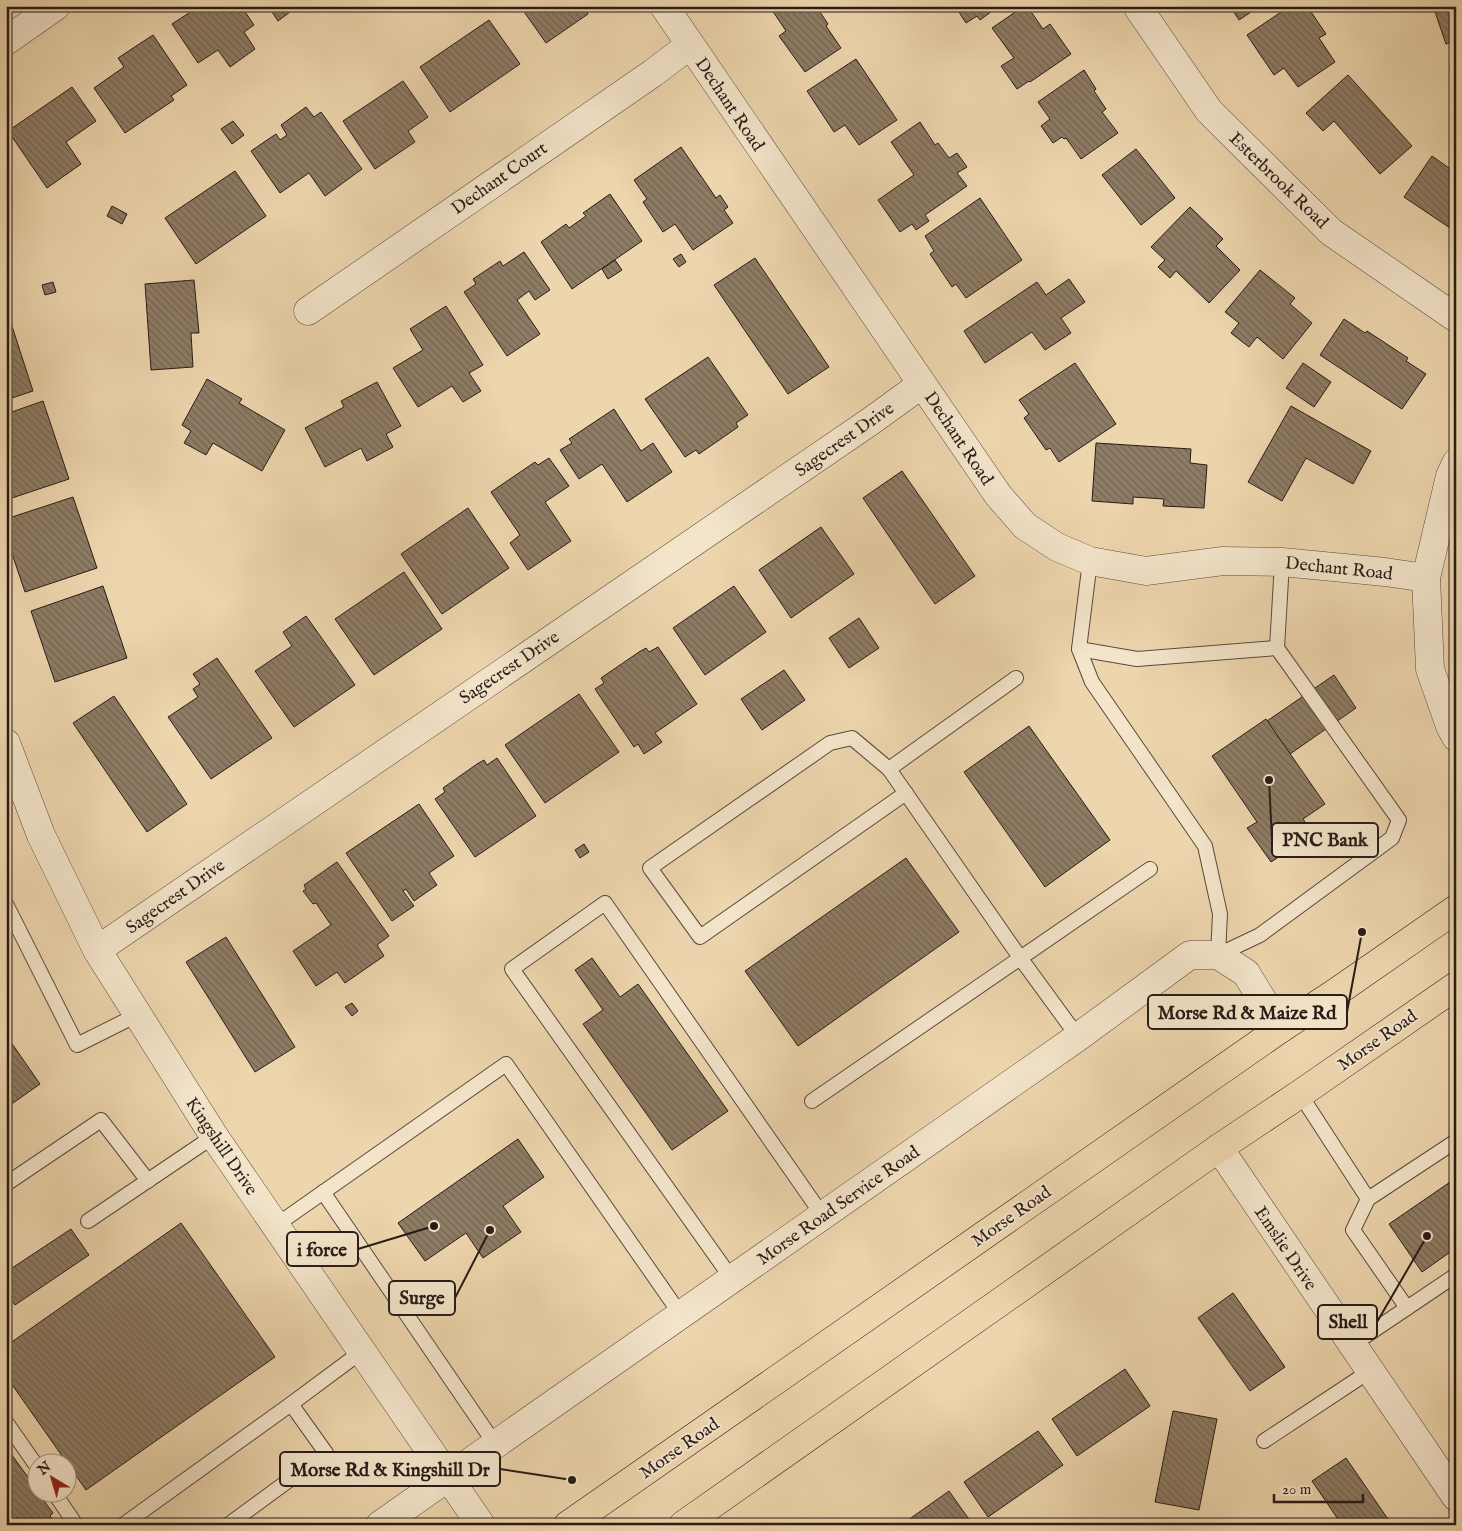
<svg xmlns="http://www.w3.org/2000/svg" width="1462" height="1531" viewBox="0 0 1462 1531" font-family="'IM FELL English',serif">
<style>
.building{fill:url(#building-back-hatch);stroke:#281c18}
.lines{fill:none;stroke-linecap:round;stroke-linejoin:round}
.lane-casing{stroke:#594a3d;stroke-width:16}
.street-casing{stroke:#594a3d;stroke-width:29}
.primary-casing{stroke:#281c18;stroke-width:29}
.lane{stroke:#f3e4ca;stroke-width:14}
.street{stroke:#f3e4ca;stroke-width:28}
.primary{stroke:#edd5ad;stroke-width:28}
.labels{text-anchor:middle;stroke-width:4;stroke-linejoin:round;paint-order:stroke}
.street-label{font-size:18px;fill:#281c18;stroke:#f3e4ca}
.leader{fill:none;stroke:#281c18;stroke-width:2}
.callout-dot{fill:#281c18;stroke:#f3e4ca;stroke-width:2}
.callout{fill:#f3e4ca;stroke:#281c18;stroke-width:2}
.callout-label{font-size:19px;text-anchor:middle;font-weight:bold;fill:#281c18}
</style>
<defs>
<pattern id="building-back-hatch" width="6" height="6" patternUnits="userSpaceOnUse" patternTransform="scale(1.25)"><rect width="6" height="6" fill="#8e7c65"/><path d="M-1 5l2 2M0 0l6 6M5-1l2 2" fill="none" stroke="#746552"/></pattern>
</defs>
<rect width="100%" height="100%" fill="#edd5ad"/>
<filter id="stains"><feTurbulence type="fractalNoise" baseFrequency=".004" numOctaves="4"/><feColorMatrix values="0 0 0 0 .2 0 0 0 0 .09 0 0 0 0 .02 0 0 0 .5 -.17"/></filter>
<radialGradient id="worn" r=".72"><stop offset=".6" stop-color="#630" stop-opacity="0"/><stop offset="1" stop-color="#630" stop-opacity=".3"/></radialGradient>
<g class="building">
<polygon points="193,6 241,6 254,25 244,32 255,49 230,67 218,50 198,63 172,24 195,9"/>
<polygon points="268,6 298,6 278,21"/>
<polygon points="520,6 583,6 588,14 546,43"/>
<polygon points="816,6 828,24 826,26 841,48 805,72 779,36 786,31 770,7"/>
<polygon points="955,6 999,6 980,20 977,16 966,23"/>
<polygon points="1024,6 1027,6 1043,29 1050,24 1071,54 1030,82 1029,81 1017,89 1001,66 1014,58 992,28"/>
<polygon points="1230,6 1260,6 1239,20"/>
<polygon points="1290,6 1307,6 1326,34 1319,38 1335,62 1298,87 1284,68 1274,75 1247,35"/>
<polygon points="1433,6 1456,6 1456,41 1446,44"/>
<polygon points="489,20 520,64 450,112 420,67"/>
<polygon points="153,35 187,85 171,96 174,100 125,133 94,88 124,67 118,58"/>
<polygon points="856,59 897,120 859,145 845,125 834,132 807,91"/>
<polygon points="1450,63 1456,63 1456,138 1453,139"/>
<polygon points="1084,70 1096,89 1094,91 1106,109 1102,112 1118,133 1081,159 1066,138 1064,139 1062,137 1053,143 1041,126 1050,119 1038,102"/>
<polygon points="1348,75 1412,146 1380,174 1334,121 1323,131 1306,113"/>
<polygon points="403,81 428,117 408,131 415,142 375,169 343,121"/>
<polygon points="72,87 96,121 66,142 81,164 47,188 8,131"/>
<polygon points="306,107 314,117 321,112 362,169 325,196 309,173 280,193 251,151 276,134 280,140 287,135 281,125"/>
<polygon points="233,121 244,135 232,144 221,129"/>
<polygon points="920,122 935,145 938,143 949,158 957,153 967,167 957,173 967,186 925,215 929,221 916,230 912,224 900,232 878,200 914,175 891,142"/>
<polygon points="681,147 716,198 720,195 728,207 724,210 733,223 693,250 675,224 663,232 643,202 647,199 634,180"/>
<polygon points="1136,149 1175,198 1141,225 1102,175"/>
<polygon points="1432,156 1456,173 1456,232 1404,197"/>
<polygon points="235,171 266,216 196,264 165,218"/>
<polygon points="610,194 642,241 572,289 541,242 566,224 569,228 586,216 583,213"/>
<polygon points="980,198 1022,260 966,298 956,284 952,287 930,254 934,251 925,236"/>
<polygon points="112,206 127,214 122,224 107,216"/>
<polygon points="1190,207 1223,239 1216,246 1240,270 1209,303 1176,271 1170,278 1158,267 1165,260 1151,247"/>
<polygon points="524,252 550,290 535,300 529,291 517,300 540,334 507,356 464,292 476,284 473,279 500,261 503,266"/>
<polygon points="681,254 686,262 679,267 673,259"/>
<polygon points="755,258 829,367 788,394 714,285"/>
<polygon points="615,260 622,270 608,279 602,269"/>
<polygon points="1260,270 1295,298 1290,304 1312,323 1283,359 1257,337 1249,347 1231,333 1239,323 1225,312"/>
<polygon points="1069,279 1085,302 1061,318 1071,333 1045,350 1032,332 985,363 964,331 1037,282 1046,295"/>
<polygon points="194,280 199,333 191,333 193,367 151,370 145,284"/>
<polygon points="53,282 56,292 45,295 42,285"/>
<polygon points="446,306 483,365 469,373 481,391 463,402 452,386 418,407 393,368 423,350 410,329"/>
<polygon points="1344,319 1365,333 1367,331 1408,358 1406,361 1426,374 1402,409 1320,355"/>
<polygon points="10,320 33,391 6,400 6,321"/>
<polygon points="708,357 748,415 736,423 738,427 699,454 696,450 685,457 645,399"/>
<polygon points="1075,363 1116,424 1059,462 1050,448 1046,450 1024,418 1029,414 1019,400"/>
<polygon points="1303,363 1331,382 1314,407 1286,388"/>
<polygon points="207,379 242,399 239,403 285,430 262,471 213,443 206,455 184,443 191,431 182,425"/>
<polygon points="377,382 401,426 386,434 393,447 367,461 361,448 325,467 305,428 344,407 341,401"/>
<polygon points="43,401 69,479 6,500 6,414"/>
<polygon points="1291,406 1371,451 1353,484 1306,458 1282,501 1248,482"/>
<polygon points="614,409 641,451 653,443 672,472 627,502 602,464 579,479 560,450 572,443 569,439"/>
<polygon points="1096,443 1191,449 1190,463 1207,465 1204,508 1163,506 1164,499 1133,497 1133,504 1092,501"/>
<polygon points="549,458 569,486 545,502 571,541 528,570 510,543 520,535 491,492 535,462 538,465"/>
<polygon points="902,471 975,576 935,604 863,498"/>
<polygon points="73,497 97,568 25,592 6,536 6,519"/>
<polygon points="468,508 509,568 442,614 401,554"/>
<polygon points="821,527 854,574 791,618 759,570"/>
<polygon points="404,572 442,629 374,675 335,619"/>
<polygon points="103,586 127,658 55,682 31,611"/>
<polygon points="734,586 766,632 705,675 673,628"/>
<polygon points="306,616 355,685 294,727 255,671 292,646 283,632"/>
<polygon points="859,618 879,648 849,668 829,638"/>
<polygon points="658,647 697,704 655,733 662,742 644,754 638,744 634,747 595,689 604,683 601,678 639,652 646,648 649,652"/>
<polygon points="217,658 272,738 211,779 168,717 198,697 193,689 200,684 193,674"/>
<polygon points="784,670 805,700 762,730 741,699"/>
<polygon points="1334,675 1356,708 1290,754 1267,721"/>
<polygon points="579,694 619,752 545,803 505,745"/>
<polygon points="114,696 187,804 147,832 73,723"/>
<polygon points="1266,719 1325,804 1303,819 1313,834 1271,862 1247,828 1257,822 1212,756"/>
<polygon points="1029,726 1110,840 1045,887 964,772"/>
<polygon points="497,758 536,816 475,857 435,799 445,792 443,788 477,764 484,760 487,765"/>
<polygon points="419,804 454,856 429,873 437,885 414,901 406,889 403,891 414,906 392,921 346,853"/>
<polygon points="584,844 589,852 580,858 575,850"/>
<polygon points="906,858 959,932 798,1046 745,971"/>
<polygon points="337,862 389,936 377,945 384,956 345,983 337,972 316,986 293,951 331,925 316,903 313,904 303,891 306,889 304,885"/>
<polygon points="226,937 295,1047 255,1072 186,962"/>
<polygon points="592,958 620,997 638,984 728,1111 672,1150 583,1024 603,1010 575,970"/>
<polygon points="352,1003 358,1011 352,1016 345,1007"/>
<polygon points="6,1035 40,1084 6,1108"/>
<polygon points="518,1139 544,1177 503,1206 521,1232 483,1258 466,1233 425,1261 398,1223"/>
<polygon points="1456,1178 1456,1248 1422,1272 1389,1224"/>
<polygon points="181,1223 275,1357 86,1490 6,1376 6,1346"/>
<polygon points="71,1229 89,1255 15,1305 6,1292 6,1272"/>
<polygon points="1233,1293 1285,1367 1250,1391 1198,1318"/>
<polygon points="1125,1369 1150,1406 1077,1456 1052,1419"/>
<polygon points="1173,1411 1217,1419 1199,1510 1155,1502"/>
<polygon points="1038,1431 1063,1465 988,1517 964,1482"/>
<polygon points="6,1447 38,1491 38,1494 39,1494 53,1513 50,1516 56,1525 6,1525"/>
<polygon points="1346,1458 1392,1525 1342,1525 1312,1481"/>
<polygon points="949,1491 973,1525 901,1525"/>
</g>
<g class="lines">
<g class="lane-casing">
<g id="lane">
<polyline points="1090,561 1079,649 1092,682 1205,846 1220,914 1218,955 1260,935 1392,838 1399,820 1277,648 1282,562"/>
<polyline points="1079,649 1137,659 1277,648"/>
<polyline points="1016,678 889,769 1021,959 1078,1037"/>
<polyline points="889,769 852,738 830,743 650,868 700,937 906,793"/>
<polyline points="6,904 77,1045 137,1015"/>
<polyline points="1300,1094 1368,1199 1456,1141"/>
<polyline points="812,1101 1150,869"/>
<polyline points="6,1184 101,1120 148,1181"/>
<polyline points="323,1192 495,1444"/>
<polyline points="1368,1199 1353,1230 1407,1308"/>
<polyline points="88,1221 214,1136"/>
<polyline points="275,1226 506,1064 681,1315"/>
<polyline points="732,1279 512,969 605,903 823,1216"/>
<polyline points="1352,1345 1456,1275"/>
<polyline points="6,1422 38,1468"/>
<polyline points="1264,1441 1370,1371"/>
<polyline points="55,1494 76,1525"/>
<polyline points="123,1525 291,1404 361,1352"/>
<polyline points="228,1525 326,1453 291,1404"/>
</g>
</g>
<g class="street-casing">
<g id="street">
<polyline points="664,6 998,495 1025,526 1057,547 1090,561 1146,571 1223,561 1282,562 1385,572 1426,578"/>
<polyline points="1137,6 1209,111 1331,232 1456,318"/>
<polyline points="6,41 56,6"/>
<polyline points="308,311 653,73 690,45"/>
<polyline points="1456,463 1450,476 1426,578 1430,669 1450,726 1456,737"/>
<polyline points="6,743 41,835 97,950 214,1136 481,1525"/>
<polyline points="97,950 871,421 922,384"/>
<polyline points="1219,1148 1456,1497"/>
<polyline points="380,1525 1078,1037 1190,955 1218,955 1246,973 1280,1029"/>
</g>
</g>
<g class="primary-casing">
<g id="primary">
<polyline points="568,1525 1280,1029 1335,993 1456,909"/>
<polyline points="683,1525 1219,1148 1300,1094 1456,986"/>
</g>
</g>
<use href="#lane" class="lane"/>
<use href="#street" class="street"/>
<use href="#primary" class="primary"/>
</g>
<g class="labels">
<g class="street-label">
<text transform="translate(730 104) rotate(56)" y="6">Dechant Road</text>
<text transform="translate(499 178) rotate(-35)" y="6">Dechant Court</text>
<text transform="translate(1279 180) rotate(44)" y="6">Esterbrook Road</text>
<text transform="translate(959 438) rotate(56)" y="6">Dechant Road</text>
<text transform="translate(844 439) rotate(-35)" y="6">Sagecrest Drive</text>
<text transform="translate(1339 568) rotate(6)" y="6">Dechant Road</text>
<text transform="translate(509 667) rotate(-34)" y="6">Sagecrest Drive</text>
<text transform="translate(175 896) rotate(-35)" y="6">Sagecrest Drive</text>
<text transform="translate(1377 1040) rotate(-35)" y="6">Morse Road</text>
<text transform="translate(222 1146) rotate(56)" y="6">Kingshill Drive</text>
<text transform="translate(838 1205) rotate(-35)" y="6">Morse Road Service Road</text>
<text transform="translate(1011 1216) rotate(-35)" y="6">Morse Road</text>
<text transform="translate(1286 1248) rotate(56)" y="6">Emslie Drive</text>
<text transform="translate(679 1448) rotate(-35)" y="6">Morse Road</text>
</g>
</g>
<path class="leader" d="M1269 780L1272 840M1362 932L1347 1012M434 1226L358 1249M490 1230L455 1298M1427 1236L1377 1322M572 1480L500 1469"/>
<g class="callout-dot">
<circle cx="1269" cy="780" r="5"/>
<circle cx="1362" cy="932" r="5"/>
<circle cx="434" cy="1226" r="5"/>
<circle cx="490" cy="1230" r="5"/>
<circle cx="1427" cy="1236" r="5"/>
<circle cx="572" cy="1480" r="5"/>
</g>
<g class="callout">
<rect x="1272" y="823" width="106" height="34" rx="5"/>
<rect x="1148" y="995" width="199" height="34" rx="5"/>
<rect x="287" y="1232" width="71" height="34" rx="5"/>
<rect x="389" y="1281" width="66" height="34" rx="5"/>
<rect x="1318" y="1305" width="59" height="34" rx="5"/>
<rect x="280" y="1452" width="220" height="34" rx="5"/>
</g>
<g class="callout-label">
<text x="1325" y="846">PNC Bank</text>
<text x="1247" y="1019">Morse Rd &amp; Maize Rd</text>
<text x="322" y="1256">i force</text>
<text x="422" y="1304">Surge</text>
<text x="1348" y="1328">Shell</text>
<text x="390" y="1476">Morse Rd &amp; Kingshill Dr</text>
</g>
<rect width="1462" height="1531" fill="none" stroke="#edd5ad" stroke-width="25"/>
<rect x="8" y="8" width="1447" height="1516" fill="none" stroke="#281c18" stroke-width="2.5"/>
<rect x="12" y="12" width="1437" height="1506" fill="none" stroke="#281c18"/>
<g transform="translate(52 1478) rotate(322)"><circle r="24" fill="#f3e4ca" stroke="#a29483"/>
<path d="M0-4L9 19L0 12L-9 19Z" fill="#8f2418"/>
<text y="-8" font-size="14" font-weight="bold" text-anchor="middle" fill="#281c18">N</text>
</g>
<path d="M1274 1494v8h89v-8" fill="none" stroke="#281c18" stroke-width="2.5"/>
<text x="1282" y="1494" font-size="15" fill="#281c18" stroke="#f3e4ca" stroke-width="4" paint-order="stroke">20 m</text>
<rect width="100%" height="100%" filter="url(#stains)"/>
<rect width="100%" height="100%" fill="url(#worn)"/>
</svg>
